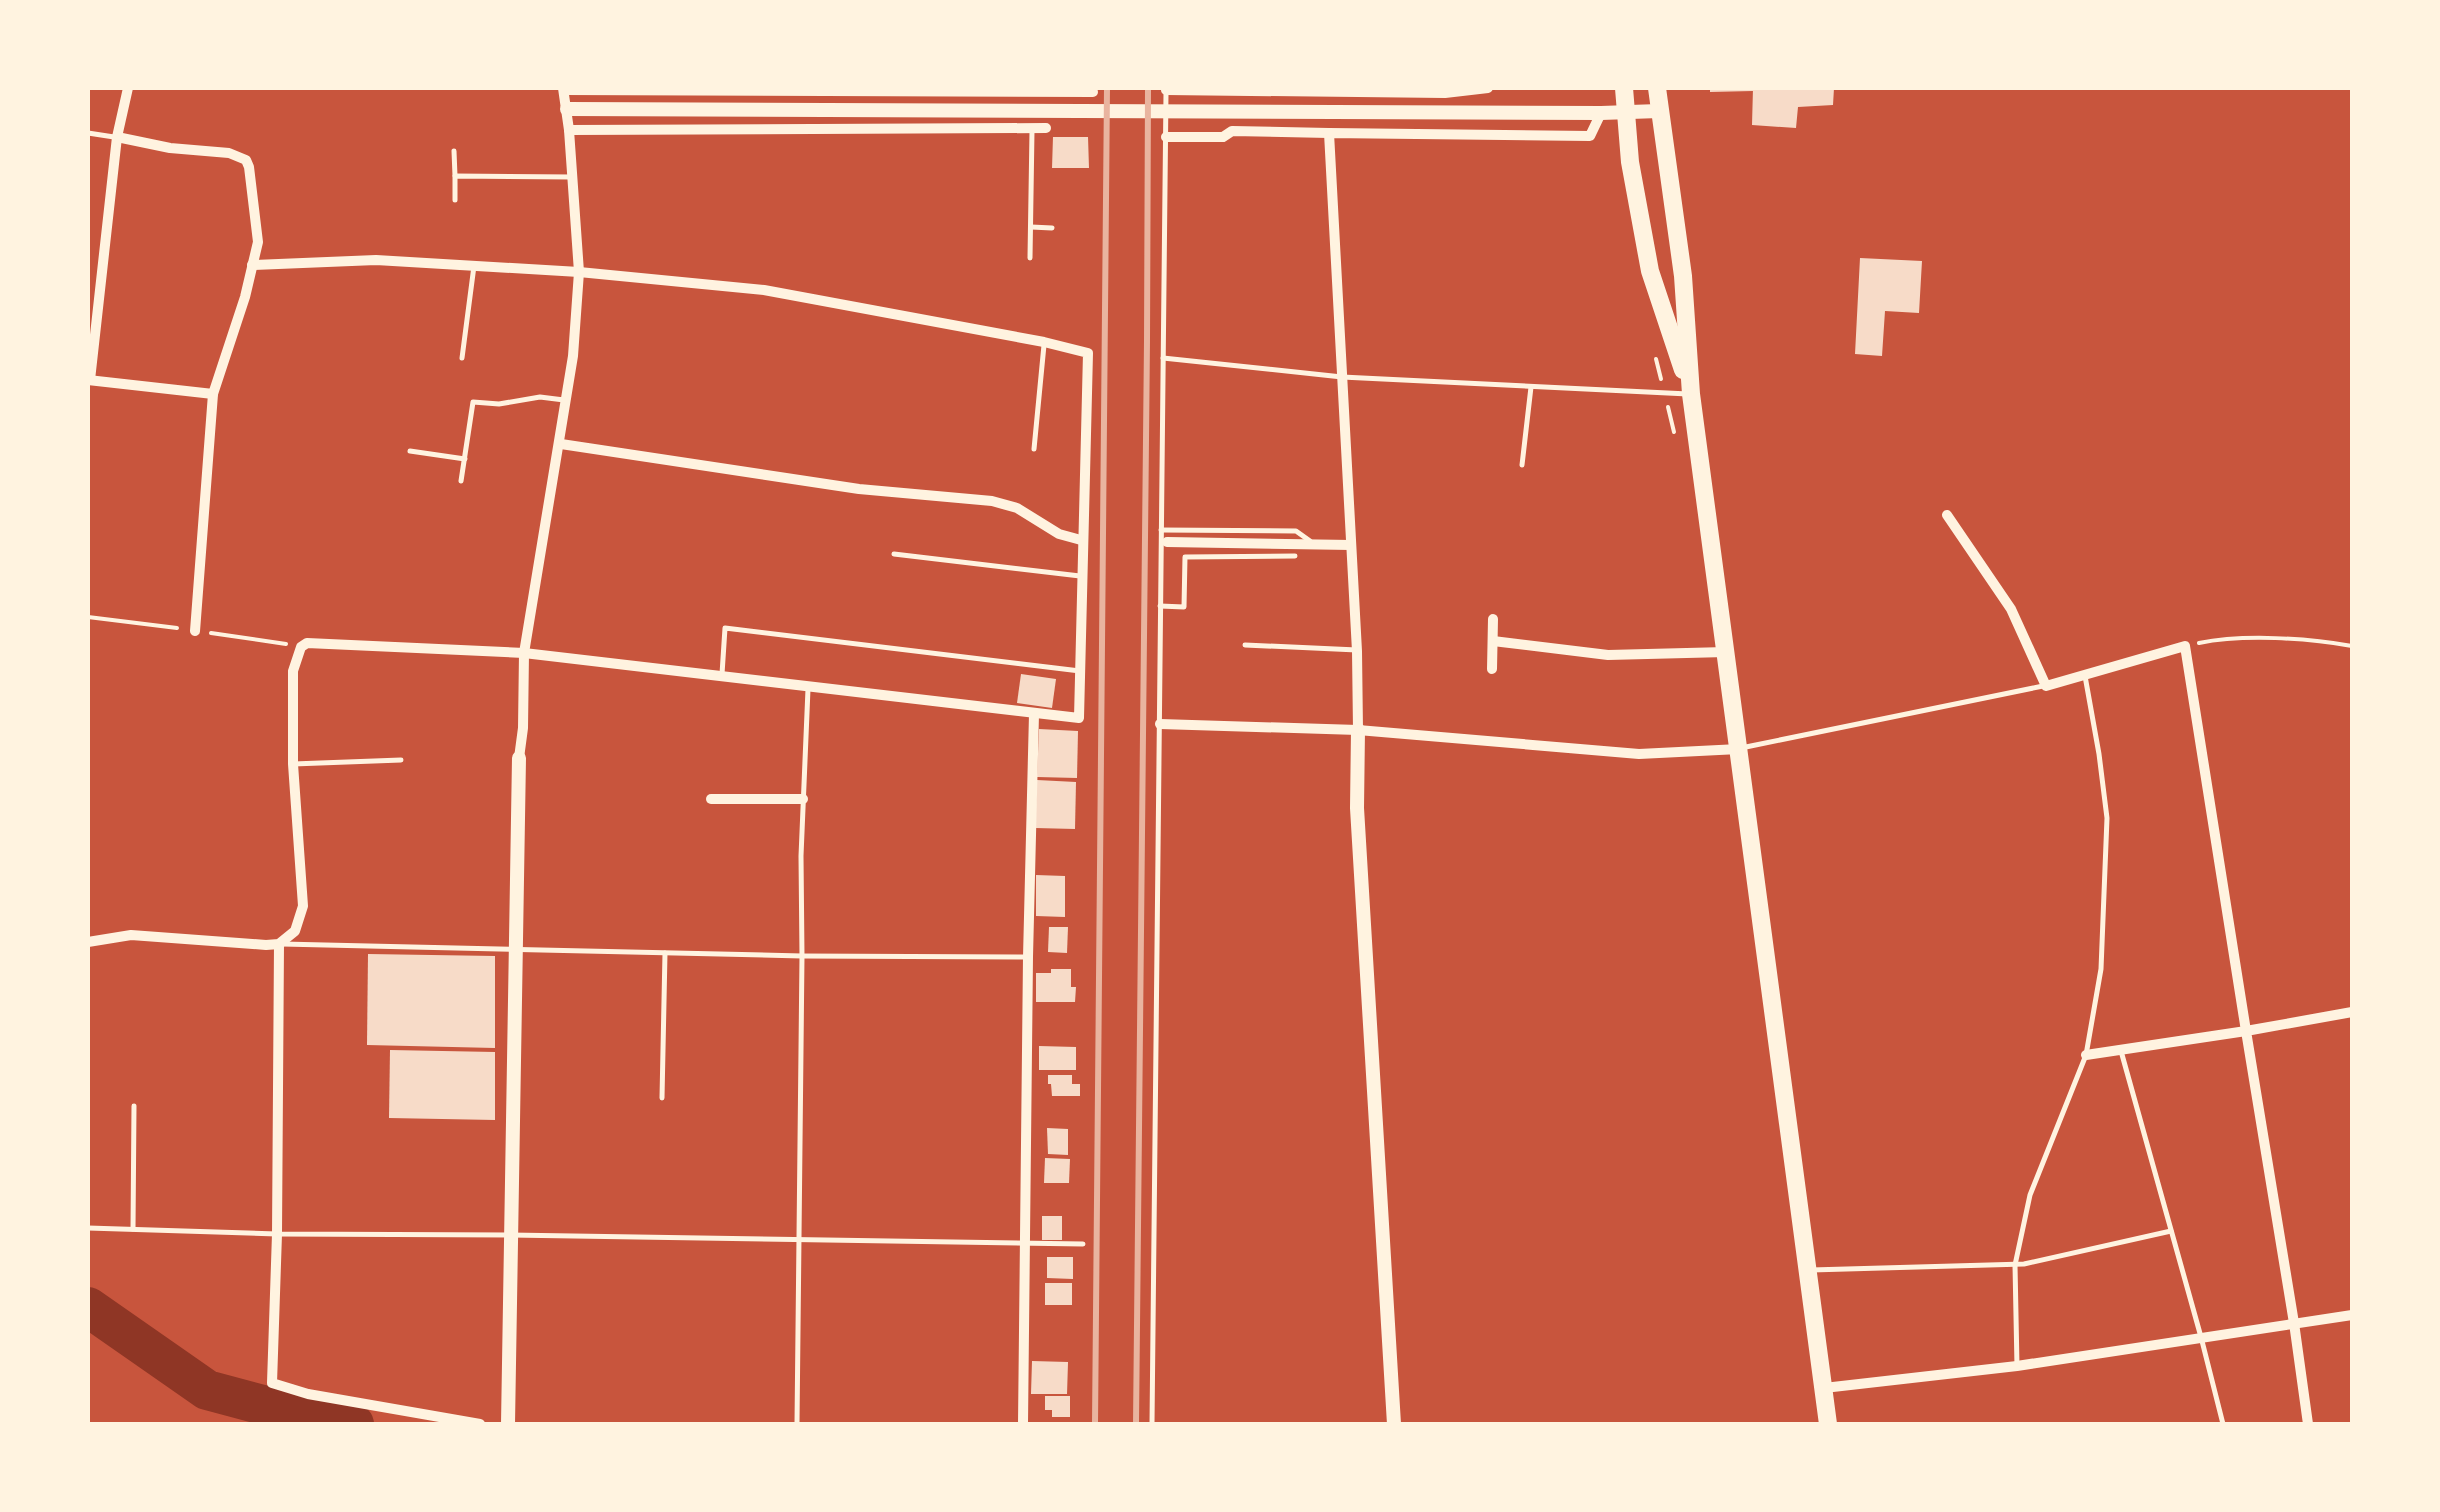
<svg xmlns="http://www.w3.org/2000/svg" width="2440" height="1512" viewBox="0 0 2440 1512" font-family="'Alegreya Sans',sans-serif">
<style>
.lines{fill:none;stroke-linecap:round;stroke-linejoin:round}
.river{stroke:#8f3625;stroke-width:40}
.building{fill:#f7dbc8}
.path{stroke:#fff3e0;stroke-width:4}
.service{stroke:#fff3e0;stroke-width:5}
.minor{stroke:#fff3e0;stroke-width:10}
.tertiary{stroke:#fff3e0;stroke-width:14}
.trunk{stroke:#fff3e0;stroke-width:18}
.rail{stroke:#e9b49f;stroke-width:6}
</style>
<rect width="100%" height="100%" fill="#c8553d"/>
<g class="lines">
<polyline class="river" points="88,1307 207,1390 263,1405 354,1424"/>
</g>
<g class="building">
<polygon points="1710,88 1753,88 1753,91 1710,92"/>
<polygon points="1753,88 1834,88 1833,105 1798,107 1796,128 1752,125"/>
<polygon points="1053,137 1088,137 1089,168 1052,168"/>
<polygon points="1860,258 1922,261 1919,313 1885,311 1882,356 1855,354"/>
<polygon points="1021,674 1056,679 1052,708 1017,703"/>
<polygon points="1039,729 1078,731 1077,778 1037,777"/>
<polygon points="1037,780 1076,782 1075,829 1035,828"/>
<polygon points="1036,875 1065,876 1065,917 1036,916"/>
<polygon points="1049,927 1068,927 1067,953 1048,952"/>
<polygon points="368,954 495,956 495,1048 367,1045"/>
<polygon points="1051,969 1071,969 1071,987 1076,987 1075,1002 1036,1002 1036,973 1051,973"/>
<polygon points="1039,1046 1076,1047 1076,1070 1039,1070"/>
<polygon points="390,1050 495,1052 495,1120 389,1118"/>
<polygon points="1048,1075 1072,1075 1072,1084 1080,1084 1080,1096 1052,1096 1051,1084 1048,1084"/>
<polygon points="1047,1128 1068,1129 1068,1155 1048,1154"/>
<polygon points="1045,1158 1070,1159 1069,1183 1044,1183"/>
<rect x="1042" y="1216" width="20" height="24"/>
<polygon points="1047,1257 1073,1257 1073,1279 1047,1278"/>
<rect x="1045" y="1283" width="27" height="22"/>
<polygon points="1032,1361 1068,1362 1067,1394 1031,1394"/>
<polygon points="1045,1396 1070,1396 1070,1417 1052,1417 1052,1410 1045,1410"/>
</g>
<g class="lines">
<g class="path">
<polyline points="1656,359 1661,379"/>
<polyline points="1668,407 1674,432"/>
<polyline points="88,617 177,628"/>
<polyline points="211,633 286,644"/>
<path d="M2199,643c45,-9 108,-5 153,3"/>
</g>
<g class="service">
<polyline points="88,133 114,137"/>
<polyline points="454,151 455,176"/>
<polyline points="455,200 455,176 572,177"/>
<polyline points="1031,227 1052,228"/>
<polyline points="1030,258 1032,131"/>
<polyline points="462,358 474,266"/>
<polyline points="1163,358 1342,377 1688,394"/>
<polyline points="1034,449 1044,345"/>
<polyline points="410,451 465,459"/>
<polyline points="1522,465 1531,387"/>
<polyline points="461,481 473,402 499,404 540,397 564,400"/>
<polyline points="1161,530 1296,531 1310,541"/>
<polyline points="894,554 1080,576"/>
<polyline points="1160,606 1184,607 1185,557 1295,556"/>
<polyline points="1245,645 1357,650"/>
<polyline points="722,674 725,628 1080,671"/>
<polyline points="1741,748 2043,686"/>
<polyline points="293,764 401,760"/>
<polyline points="282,944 802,956 1026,957"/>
<polyline points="2121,1051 2201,1337 2223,1424"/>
<polyline points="662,1098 665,953"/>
<polyline points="88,1228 277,1234 510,1235 1083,1244"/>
<polyline points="133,1229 134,1106"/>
<polyline points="1811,1270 2024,1264 2171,1231"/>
<polyline points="2017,1366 2015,1265 2030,1195 2086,1055 2101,969 2107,818 2099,754 2085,676"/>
<polyline points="797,1424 802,956 801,856 808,689"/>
<polyline points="1152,1424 1166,93"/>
</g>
<g class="minor">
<polyline points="564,90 1093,92"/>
<polyline points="1166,90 1445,93 1488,88"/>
<polyline points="569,130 1046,128"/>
<polyline points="117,137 170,148 229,153 246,160 249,167 258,242 245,297 213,394 195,631"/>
<polyline points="1166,137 1223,137 1232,131 1329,133"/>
<polyline points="88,380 213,394"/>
<polyline points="90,380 117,137 128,88"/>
<polyline points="561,444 859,489 992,501 1017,508 1059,534 1081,540"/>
<polyline points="1947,515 2011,609 2046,686 2185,646 2246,1031 2086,1055"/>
<polyline points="1167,542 1351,545"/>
<polyline points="1493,641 1608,655 1726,652"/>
<polyline points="1492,669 1493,619"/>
<polyline points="1160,724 1358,730 1639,754 1739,749"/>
<polyline points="1358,730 1357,651 1329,133 1590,136 1601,113"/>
<polyline points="519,758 523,728 524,653 573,356 579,272 569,130 563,88"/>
<polyline points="711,799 803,799"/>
<polyline points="88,942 131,935 266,945 279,944 295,931 303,906 293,764 293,671 301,647 307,643 524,653 1079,718 1088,353 1044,342 764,290 579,272 376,260 252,265"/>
<polyline points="279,944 277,1234 272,1383 308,1394 480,1424"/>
<polyline points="1824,1388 2017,1366 2352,1315"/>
<polyline points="1023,1424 1028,957 1034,714"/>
<polyline points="2308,1424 2294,1323 2246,1031 2352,1012"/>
</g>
<g class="tertiary">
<polyline points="567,109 1601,113 1659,111"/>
<polyline points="1358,730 1357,808 1394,1424"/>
<polyline points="508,1424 519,758"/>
</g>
<g class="trunk">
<polyline points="1624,88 1630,162 1650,271 1683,370"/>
<polyline points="1657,88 1683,276 1691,394 1828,1424"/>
</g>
<g class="rail">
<polyline points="1095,1424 1107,88"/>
<polyline points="1136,1424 1147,341 1148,88"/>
</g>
</g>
<rect width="2440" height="1512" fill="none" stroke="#fff3e0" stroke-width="180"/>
</svg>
